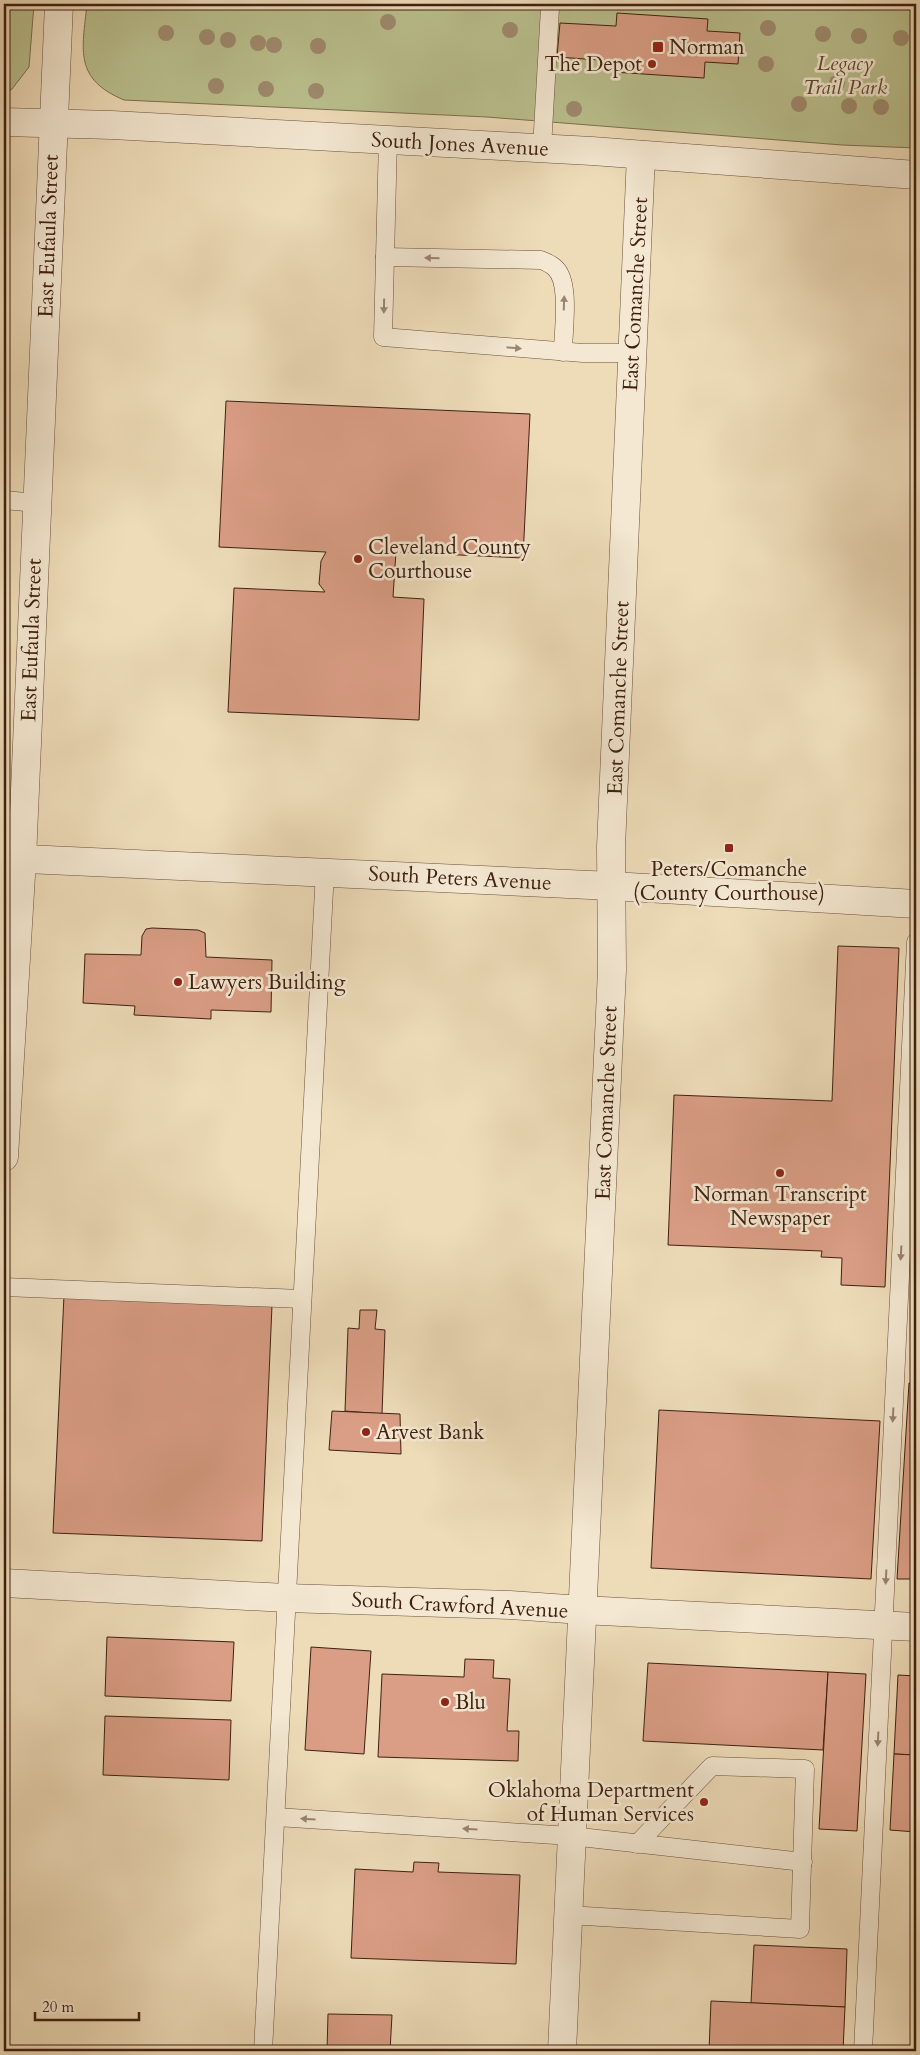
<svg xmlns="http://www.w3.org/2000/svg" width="920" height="2055" viewBox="0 0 920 2055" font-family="Cardo,serif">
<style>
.green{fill:#bac08e;stroke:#7c7050}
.building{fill:#da9e86;stroke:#3f2011}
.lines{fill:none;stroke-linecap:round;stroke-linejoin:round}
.service-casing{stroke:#6b4f3b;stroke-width:19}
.minor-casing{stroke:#6b4f3b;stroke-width:29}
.tertiary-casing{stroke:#6b4f3b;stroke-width:29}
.service{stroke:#f4e8d2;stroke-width:18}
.minor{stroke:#f4e8d2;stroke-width:28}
.tertiary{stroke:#f4e8d2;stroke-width:28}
.tree{fill:#9f8b6e}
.oneway{fill:#9a8472}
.poi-dot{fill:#8f2418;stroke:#f4e8d2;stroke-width:2}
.labels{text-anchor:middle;stroke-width:5;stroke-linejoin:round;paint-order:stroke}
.poi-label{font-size:21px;fill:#3f2011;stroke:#f4e8d2;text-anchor:start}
.park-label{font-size:21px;font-style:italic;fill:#5e4830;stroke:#f4e8d2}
.street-label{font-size:21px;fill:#3f2011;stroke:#f4e8d2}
</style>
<rect width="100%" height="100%" fill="#eedcb9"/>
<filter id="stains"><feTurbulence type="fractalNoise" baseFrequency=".004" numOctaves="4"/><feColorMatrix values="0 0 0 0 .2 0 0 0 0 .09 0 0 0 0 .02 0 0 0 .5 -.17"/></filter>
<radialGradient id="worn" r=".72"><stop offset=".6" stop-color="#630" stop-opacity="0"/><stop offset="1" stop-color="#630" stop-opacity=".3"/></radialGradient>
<g class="green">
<polygon points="4,4 34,4 29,67 12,89 4,94"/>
<path d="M87,4h688l141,3v141l-74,-3 -355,-28 -363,-17c-50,-21 -42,-49 -37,-96z"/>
</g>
<g class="building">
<polygon points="617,13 708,19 707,31 740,33 738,64 705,62 704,78 613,72 614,61 557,57 560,23 616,26"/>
<polygon points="226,401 530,414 523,558 396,552 393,597 424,599 419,720 228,712 234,588 325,592 319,584 321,561 326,552 219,547"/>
<polygon points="152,928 198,930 205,933 206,957 272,960 271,1012 211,1010 211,1019 134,1015 135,1006 83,1003 85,954 141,955 142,936 146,929"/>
<polygon points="838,946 899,948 885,1287 841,1285 842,1258 821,1257 822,1251 668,1245 674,1095 832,1101"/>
<polygon points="64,1295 272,1305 262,1541 53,1533"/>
<polygon points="360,1310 377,1310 375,1329 385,1330 382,1414 345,1411 348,1328 359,1329"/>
<polygon points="909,1383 916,1383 916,1579 897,1579"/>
<polygon points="659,1410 880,1421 871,1579 651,1568"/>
<polygon points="332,1411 400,1414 401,1454 329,1450"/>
<polygon points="107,1637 234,1642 231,1701 105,1696"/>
<polygon points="311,1647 371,1651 364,1754 305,1750"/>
<polygon points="465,1659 494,1660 493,1678 510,1679 507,1731 519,1731 518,1761 378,1757 382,1674 464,1677"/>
<polygon points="648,1663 828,1672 823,1750 643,1741"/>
<polygon points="828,1672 866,1674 857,1831 819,1829"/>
<polygon points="898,1675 916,1676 916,1755 894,1754"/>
<polygon points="105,1716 231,1720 229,1780 103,1775"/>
<polygon points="894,1754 916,1755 916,1832 890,1830"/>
<polygon points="414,1862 439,1863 438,1872 520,1875 516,1964 351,1958 355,1869 413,1872"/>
<polygon points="754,1945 847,1949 845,2007 751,2003"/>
<polygon points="711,2001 845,2007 843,2051 709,2051"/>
<polygon points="328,2014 392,2015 390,2051 327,2051"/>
</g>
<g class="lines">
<g class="service-casing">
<g id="service">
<polyline points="388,139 383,337 583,353 632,353"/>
<polyline points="542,148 550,8"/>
<path d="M385,257l156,3c5,2 10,4 14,8 16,14 8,63 8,84"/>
<polyline points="4,500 37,503"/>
<polyline points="4,1287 301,1299"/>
<polyline points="276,1817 571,1836 803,1862"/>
<polyline points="568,1915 800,1929 805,1769 712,1766 637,1844"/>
<polyline points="263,2051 325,871"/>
<polyline points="863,2051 916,942"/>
</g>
</g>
<g class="minor-casing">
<g id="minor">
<polyline points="4,122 112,125 592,151 916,175"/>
<polyline points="4,858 612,886"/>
<polyline points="4,1157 22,859 59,4"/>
<polyline points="4,1583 286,1598 510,1605 582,1610"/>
<polyline points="562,2051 612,970 611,847 641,155"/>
</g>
</g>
<g class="tertiary-casing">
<g id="tertiary">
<polyline points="612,886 916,904"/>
<polyline points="582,1610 916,1627"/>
</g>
</g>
<use href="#service" class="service"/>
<use href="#minor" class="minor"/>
<use href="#tertiary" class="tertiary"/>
</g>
<g class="tree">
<circle cx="388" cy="22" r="8"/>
<circle cx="768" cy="28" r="8"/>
<circle cx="510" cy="30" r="8"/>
<circle cx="166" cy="33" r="8"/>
<circle cx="823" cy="34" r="8"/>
<circle cx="859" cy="36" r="8"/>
<circle cx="207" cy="37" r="8"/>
<circle cx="901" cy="38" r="8"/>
<circle cx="228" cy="40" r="8"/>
<circle cx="258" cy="43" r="8"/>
<circle cx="274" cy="45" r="8"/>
<circle cx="318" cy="46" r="8"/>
<circle cx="766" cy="64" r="8"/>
<circle cx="837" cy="83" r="8"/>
<circle cx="216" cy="86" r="8"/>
<circle cx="266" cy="89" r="8"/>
<circle cx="316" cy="91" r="8"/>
<circle cx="799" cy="104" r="8"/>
<circle cx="849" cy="106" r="8"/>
<circle cx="881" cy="107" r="8"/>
<circle cx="574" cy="109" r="8"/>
</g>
<defs><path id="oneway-solid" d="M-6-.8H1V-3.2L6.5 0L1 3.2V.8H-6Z" transform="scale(1.25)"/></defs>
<g class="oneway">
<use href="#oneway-solid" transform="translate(432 258) rotate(-179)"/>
<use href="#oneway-solid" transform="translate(564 303) rotate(-88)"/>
<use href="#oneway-solid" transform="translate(384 306) rotate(91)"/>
<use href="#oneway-solid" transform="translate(514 348) rotate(5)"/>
<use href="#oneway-solid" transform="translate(901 1253) rotate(93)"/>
<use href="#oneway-solid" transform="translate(893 1415) rotate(93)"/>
<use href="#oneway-solid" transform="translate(886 1577) rotate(93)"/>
<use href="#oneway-solid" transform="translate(878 1739) rotate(93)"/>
<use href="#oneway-solid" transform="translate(308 1819) rotate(-176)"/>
<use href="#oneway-solid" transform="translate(470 1829) rotate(-176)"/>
</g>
<g class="poi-dot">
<rect x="652" y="41" width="12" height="12" rx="2.5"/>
<circle cx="652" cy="64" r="5"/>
<circle cx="358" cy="559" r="5"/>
<rect x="724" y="843" width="10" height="10" rx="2.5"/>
<circle cx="178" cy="982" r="5"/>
<circle cx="780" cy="1173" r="5"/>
<circle cx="366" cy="1432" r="5"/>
<circle cx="445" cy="1702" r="5"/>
<circle cx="704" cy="1802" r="5"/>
</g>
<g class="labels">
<g class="poi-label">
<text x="669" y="54">Norman</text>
<text x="642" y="71" text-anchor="end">The Depot</text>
<text x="368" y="554">Cleveland County<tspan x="368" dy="24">Courthouse</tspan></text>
<text x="729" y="876" text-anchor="middle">Peters/Comanche<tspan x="729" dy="24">(County Courthouse)</tspan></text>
<text x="188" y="989">Lawyers Building</text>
<text x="780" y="1201" text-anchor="middle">Norman Transcript<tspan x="780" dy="24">Newspaper</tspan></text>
<text x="376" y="1439">Arvest Bank</text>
<text x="455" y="1709">Blu</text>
<text x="694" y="1797" text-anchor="end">Oklahoma Department<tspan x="694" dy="24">of Human Services</tspan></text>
</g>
<g class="park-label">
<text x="845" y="70">Legacy<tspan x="845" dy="24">Trail Park</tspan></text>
</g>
<g class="street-label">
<text transform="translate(460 144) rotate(3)" y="7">South Jones Avenue</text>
<text transform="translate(48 236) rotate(-88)" y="7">East Eufaula Street</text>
<text transform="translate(635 294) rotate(-87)" y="7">East Comanche Street</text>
<text transform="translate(31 640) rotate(-88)" y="7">East Eufaula Street</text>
<text transform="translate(618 698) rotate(-88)" y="7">East Comanche Street</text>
<text transform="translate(460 878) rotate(3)" y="7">South Peters Avenue</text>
<text transform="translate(606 1103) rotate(-88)" y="7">East Comanche Street</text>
<text transform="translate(460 1605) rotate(3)" y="7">South Crawford Avenue</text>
</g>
</g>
<rect width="920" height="2055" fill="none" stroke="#eedcb9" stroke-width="20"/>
<rect x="5" y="5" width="910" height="2045" fill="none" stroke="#3f2011" stroke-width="2.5"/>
<rect x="10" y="10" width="900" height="2035" fill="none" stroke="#3f2011"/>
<path d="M35 2012v8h104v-8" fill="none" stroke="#3f2011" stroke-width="2.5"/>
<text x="42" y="2012" font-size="15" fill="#3f2011" stroke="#f4e8d2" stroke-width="4" paint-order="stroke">20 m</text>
<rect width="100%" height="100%" filter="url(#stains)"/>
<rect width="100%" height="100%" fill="url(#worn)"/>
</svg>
